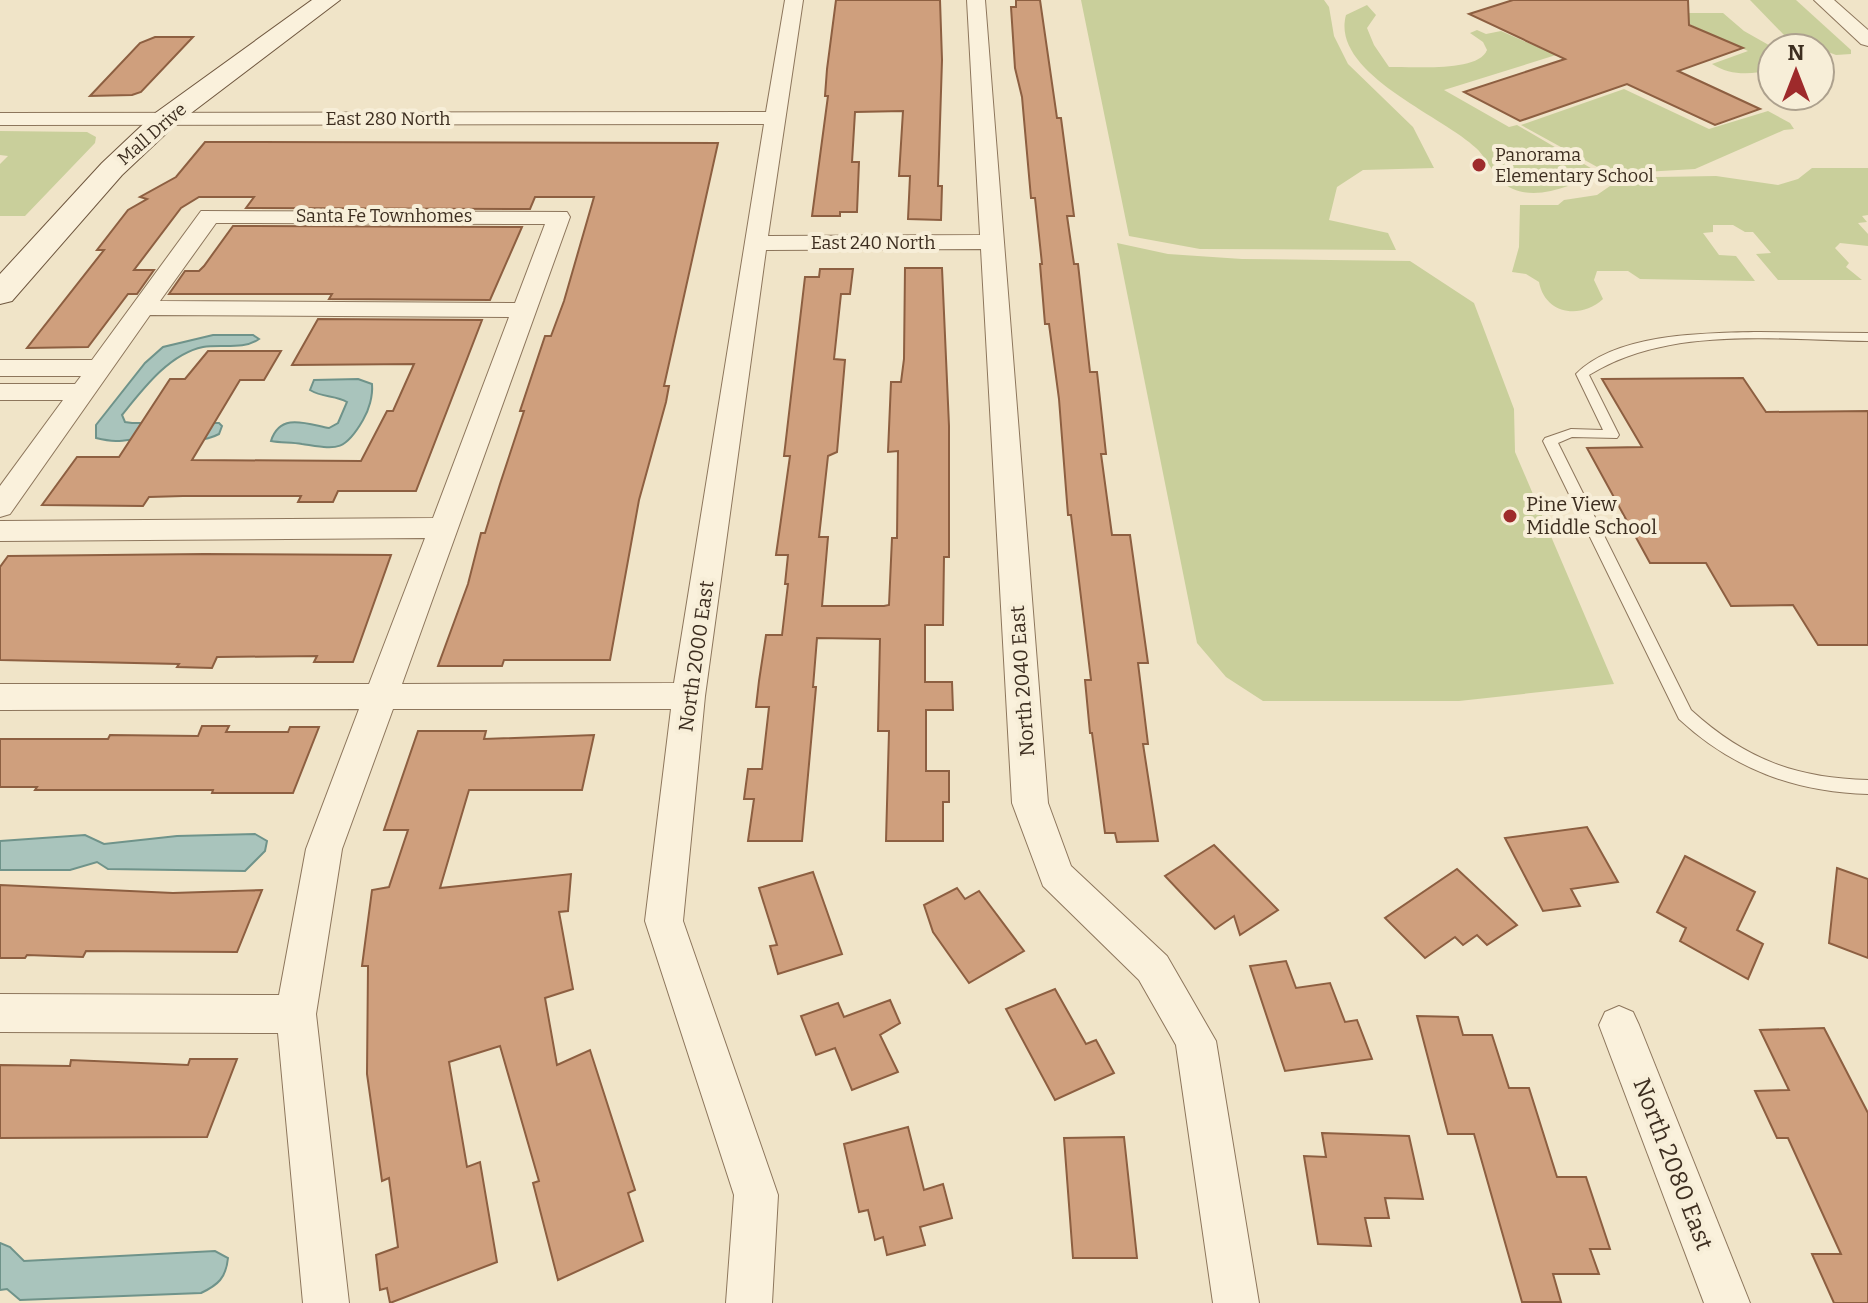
<svg xmlns="http://www.w3.org/2000/svg" width="1868" height="1303" viewBox="0 0 1868 1303" font-family="Bitter,serif">
<style>
.green{fill:#c9cf9b}
.water{fill:#a9c4bc;stroke:#6f938a;stroke-width:2}
.building{fill:#cf9f7d;stroke:#8d5f41;stroke-width:2}
.lines{fill:none;stroke-linecap:round;stroke-linejoin:round}
.service-casing{stroke:#8d765c;stroke-width:2}
.minor-casing{stroke:#8d765c;stroke-width:2}
.secondary-casing{stroke:#6f573f;stroke-width:2}
.service{fill:#faf1dc;fill-rule:evenodd}
.minor{fill:#faf1dc;fill-rule:evenodd}
.secondary{fill:#faf1dc;fill-rule:evenodd}
.poi-dot{fill:#9e2a2b;stroke:#f7eed8;stroke-width:3}
.labels{text-anchor:middle;stroke-width:8;stroke-linejoin:round;paint-order:stroke}
.far-street-label{font-size:18px;fill:#3d2e20;stroke:#f7eed8}
.far-poi-label{font-size:18px;fill:#3d2e20;stroke:#f7eed8;text-anchor:start}
.poi-label{font-size:20px;fill:#3d2e20;stroke:#f7eed8;text-anchor:start}
.street-label{font-size:20px;fill:#3d2e20;stroke:#f7eed8}
.near-street-label{font-size:24px;fill:#3d2e20;stroke:#f7eed8}
</style>
<rect width="100%" height="100%" fill="#f0e4c8"/>
<g class="green">
<polygon points="1081,0 1324,0 1329,7 1334,36 1348,64 1413,127 1434,168 1363,170 1337,187 1329,220 1388,233 1396,250 1200,249 1129,236"/>
<polygon points="1750,0 1796,0 1851,50 1851,54 1836,55 1784,35"/>
<path d="M1367,5l9,10 -9,13 7,17 15,22c23,-1 89,6 98,-17l-4,-8 -13,-9 7,-3 9,4 15,-3 55,24 -112,35 65,37 8,-2 84,49c-27,9 -60,27 -88,15 -17,-7 -24,-29 -37,-41 -33,-32 -146,-75 -130,-133z"/>
<path d="M1665,13h58l21,18 30,17 -2,21c-20,6 -41,7 -60,-5l36,-13z"/>
<polygon points="1624,89 1709,129 1768,111 1790,123 1794,129 1784,130 1695,169 1610,174 1521,125"/>
<polygon points="0,131 87,132 96,137 95,143 25,216 0,216 0,164 8,156 0,155"/>
<path d="M1812,168h56v47l-6,1 5,6 -9,1 10,11v12l-28,-3 -5,5 14,15 -3,4 16,13h-84l-22,-26 15,-1 -18,-21h-8l-12,-7h-20v7l-10,1 16,22 17,1 19,25 -115,-2 -12,-8h-31l-3,9 9,19c-23,21 -58,15 -64,-17l-13,-8 -14,-2 7,-25 1,-42h38l6,-5 33,-5 13,-9 47,-9 59,-1 62,9 20,-6z"/>
<polygon points="1117,243 1168,254 1242,259 1410,261 1474,303 1514,409 1515,452 1614,684 1459,701 1263,701 1226,677 1197,643"/>
</g>
<g class="water">
<path d="M213,335h40l6,4c-15,11 -38,5 -56,8 -34,7 -60,42 -81,68l3,7 7,1h87l3,3 -3,8c-22,12 -48,3 -72,4 -22,1 -26,6 -51,0v-13l49,-62 18,-16z"/>
<path d="M358,379l14,5c1,12 -3,26 -9,36 -19,33 -27,29 -61,24 -11,-2 -21,-1 -31,-3 9,-29 36,-17 58,-13l9,-5 9,-21c-12,-7 -24,-4 -37,-12l4,-10z"/>
<polygon points="255,834 267,841 265,851 245,871 108,869 97,862 70,870 0,870 0,841 85,835 104,844 177,836"/>
<path d="M0,1243l10,4 14,14 191,-10 13,7c-2,20 -10,27 -27,35l-181,7 -13,-11 -7,1z"/>
</g>
<g class="building">
<polygon points="836,0 940,0 942,60 938,186 942,186 941,220 908,219 910,176 899,176 903,111 855,112 852,162 859,162 857,212 840,212 840,216 812,216 828,96 825,96 827,69"/>
<polygon points="1016,0 1040,0 1057,118 1061,118 1074,216 1067,216 1074,264 1078,264 1090,372 1097,372 1106,454 1101,454 1112,535 1130,535 1148,663 1138,663 1148,744 1143,744 1158,841 1117,842 1115,833 1105,833 1092,733 1090,733 1085,680 1091,680 1071,515 1068,515 1059,399 1049,324 1045,324 1040,264 1042,264 1035,198 1031,198 1022,97 1015,68 1011,7 1016,7"/>
<polygon points="1513,0 1688,0 1689,25 1743,48 1678,71 1760,109 1715,125 1627,84 1520,121 1464,92 1565,59 1469,14"/>
<polygon points="155,37 193,37 141,92 132,95 90,96 140,43"/>
<polygon points="205,142 718,143 664,386 669,386 666,402 639,500 610,660 504,660 502,666 438,666 468,584 481,533 485,533 500,484 524,411 520,411 545,336 551,336 564,301 594,197 535,197 530,209 246,208 254,197 199,197 181,208 134,270 154,270 137,294 128,294 88,347 27,348 104,250 97,250 128,210 147,199 140,197 176,177"/>
<polygon points="233,226 522,227 490,300 329,299 332,294 169,294 185,271 199,271 204,266"/>
<polygon points="905,268 942,268 949,426 949,557 944,557 943,625 925,625 925,682 952,682 953,710 926,710 926,771 949,771 949,802 943,802 943,841 886,841 889,731 878,731 880,639 817,638 813,687 816,687 802,841 748,841 754,799 744,799 748,769 762,769 769,707 756,707 759,681 766,635 782,635 788,584 785,584 788,555 776,555 790,456 784,456 805,277 819,277 820,269 853,269 850,294 841,294 834,359 845,360 837,452 828,456 819,537 828,537 822,606 884,606 889,605 892,538 897,538 898,451 888,452 891,382 901,382 904,359"/>
<polygon points="318,319 482,320 416,491 338,491 333,502 298,502 301,496 183,496 149,497 143,506 42,505 77,457 119,457 170,379 185,379 208,351 281,351 264,380 240,380 192,460 361,461 387,411 393,411 414,364 292,365"/>
<polygon points="1743,378 1766,412 1868,411 1868,645 1818,645 1793,605 1731,606 1706,563 1650,563 1587,448 1642,447 1602,379"/>
<polygon points="204,554 391,555 353,662 314,662 317,656 217,657 212,668 177,667 179,664 0,660 0,567 8,556"/>
<polygon points="202,726 229,726 226,732 288,732 290,727 319,727 293,793 212,793 213,790 35,790 37,787 0,787 0,739 108,739 110,735 198,736"/>
<polygon points="418,731 486,731 484,739 594,735 582,790 469,790 440,888 571,874 568,911 559,912 573,989 545,998 557,1065 590,1050 635,1190 628,1193 643,1241 558,1280 533,1183 539,1181 500,1046 449,1062 467,1167 480,1162 497,1262 390,1303 387,1288 380,1290 376,1255 398,1247 389,1178 382,1181 367,1074 368,966 362,966 372,890 389,887 408,830 384,830"/>
<polygon points="1587,827 1618,882 1571,889 1580,906 1543,911 1505,838"/>
<polygon points="1214,845 1278,910 1240,935 1234,916 1215,929 1165,876"/>
<polygon points="1685,856 1755,892 1737,930 1763,944 1748,979 1680,941 1686,928 1657,912"/>
<polygon points="1837,868 1868,879 1868,958 1829,943"/>
<polygon points="1457,869 1517,925 1487,945 1477,935 1463,945 1455,937 1425,958 1385,918"/>
<polygon points="813,872 842,954 778,974 770,946 777,945 759,888"/>
<polygon points="0,885 173,893 262,890 237,952 86,951 83,957 27,955 25,958 0,958"/>
<polygon points="957,888 965,899 979,891 1024,951 969,983 933,932 924,905"/>
<polygon points="1286,961 1296,988 1330,983 1345,1022 1357,1020 1372,1059 1285,1071 1250,966"/>
<polygon points="1055,989 1086,1044 1096,1040 1114,1073 1055,1100 1006,1009"/>
<polygon points="890,1000 900,1023 880,1035 898,1072 852,1090 835,1048 816,1055 801,1016 838,1003 844,1017"/>
<polygon points="1417,1016 1458,1017 1463,1035 1492,1035 1509,1088 1529,1088 1557,1177 1586,1177 1610,1249 1590,1249 1599,1274 1553,1274 1561,1302 1522,1302 1474,1134 1448,1134"/>
<polygon points="1824,1028 1868,1113 1868,1303 1834,1303 1812,1254 1841,1254 1788,1138 1777,1138 1755,1091 1789,1090 1760,1030"/>
<polygon points="190,1059 237,1059 207,1137 0,1138 0,1065 70,1066 71,1060 188,1065"/>
<polygon points="908,1127 924,1190 943,1184 952,1218 920,1227 925,1245 887,1255 883,1237 875,1240 868,1210 859,1212 844,1144"/>
<polygon points="1322,1133 1409,1136 1423,1199 1385,1198 1389,1218 1365,1218 1371,1246 1318,1244 1304,1156 1326,1157"/>
<polygon points="1124,1137 1137,1258 1073,1258 1064,1138"/>
</g>
<g class="lines">
<g class="service-casing">
<path id="service" d="M1759,332l109,1v8c-91,-1 -199,-16 -279,34l30,60 -2,3 -45,-1 -14,6 133,267c54,49 104,68 177,70v14c-73,-2 -135,-25 -189,-75l-136,-278 2,-3 26,-9 32,1 -27,-56c41,-41 128,-41 183,-42z"/>
</g>
<g class="minor-casing">
<g id="minor">
<path d="M785,0h18l-35,236 212,-1 -13,-235h18l63,803 23,63 96,90 49,85 43,262h-46l-37,-258 -37,-65 -96,-94 -31,-83 -31,-554 -215,1 -61,446 -22,225 95,274 -6,108h-46l8,-108 -89,-274 26,-212h-278l-51,140 -26,165 33,289h-46l-25,-270 -278,-1v-38l279,1 27,-146 53,-140 -359,1v-26h369l56,-146 -425,3v-20l433,-3 76,-201 -359,-2 -140,199 -10,3v-31l63,-86h-63v-16h75l6,-8h-81v-16h92l109,-149 366,1 3,5 -168,467 272,-1 90,-559 -764,1v-12l766,-1zM216,223l329,1 -30,79 -355,-2z"/>
<polygon points="1814,0 1834,0 1868,30 1868,46 1861,44"/>
<polygon points="1619,1006 1633,1012 1639,1025 1750,1303 1704,1303 1599,1025 1605,1012"/>
</g>
</g>
<g class="secondary-casing">
<polygon id="secondary" points="312,0 340,0 174,126 122,175 12,301 0,304 0,274 102,163 154,114"/>
</g>
<use href="#service" class="service"/>
<use href="#minor" class="minor"/>
<use href="#secondary" class="secondary"/>
</g>
<g class="poi-dot">
<circle cx="1479" cy="165" r="8"/>
<circle cx="1510" cy="516" r="8"/>
</g>
<g class="labels">
<g class="far-street-label">
<text x="388" y="125">East 280 North</text>
<text transform="translate(152 134) rotate(-41)" y="6">Mall Drive</text>
<text x="384" y="222">Santa Fe Townhomes</text>
<text x="873" y="249">East 240 North</text>
</g>
<g class="far-poi-label">
<text x="1495" y="161">Panorama<tspan x="1495" dy="21">Elementary School</tspan></text>
</g>
<g class="poi-label">
<text x="1526" y="511">Pine View<tspan x="1526" dy="23">Middle School</tspan></text>
</g>
<g class="street-label">
<text transform="translate(696 656) rotate(-82)" y="7">North 2000 East</text>
<text transform="translate(1022 681) rotate(-94)" y="7">North 2040 East</text>
</g>
<g class="near-street-label">
<text transform="translate(1673 1164) rotate(69)" y="8">North 2080 East</text>
</g>
</g>
<g transform="translate(1796 72)"><circle r="38" fill="#f7eed8" stroke="#ada18e" stroke-width="2"/>
<path d="M0-6L14 30L0 20L-14 30Z" fill="#9e2a2b"/>
<text y="-12" font-size="22" font-weight="bold" text-anchor="middle" fill="#3d2e20">N</text>
</g>
</svg>
